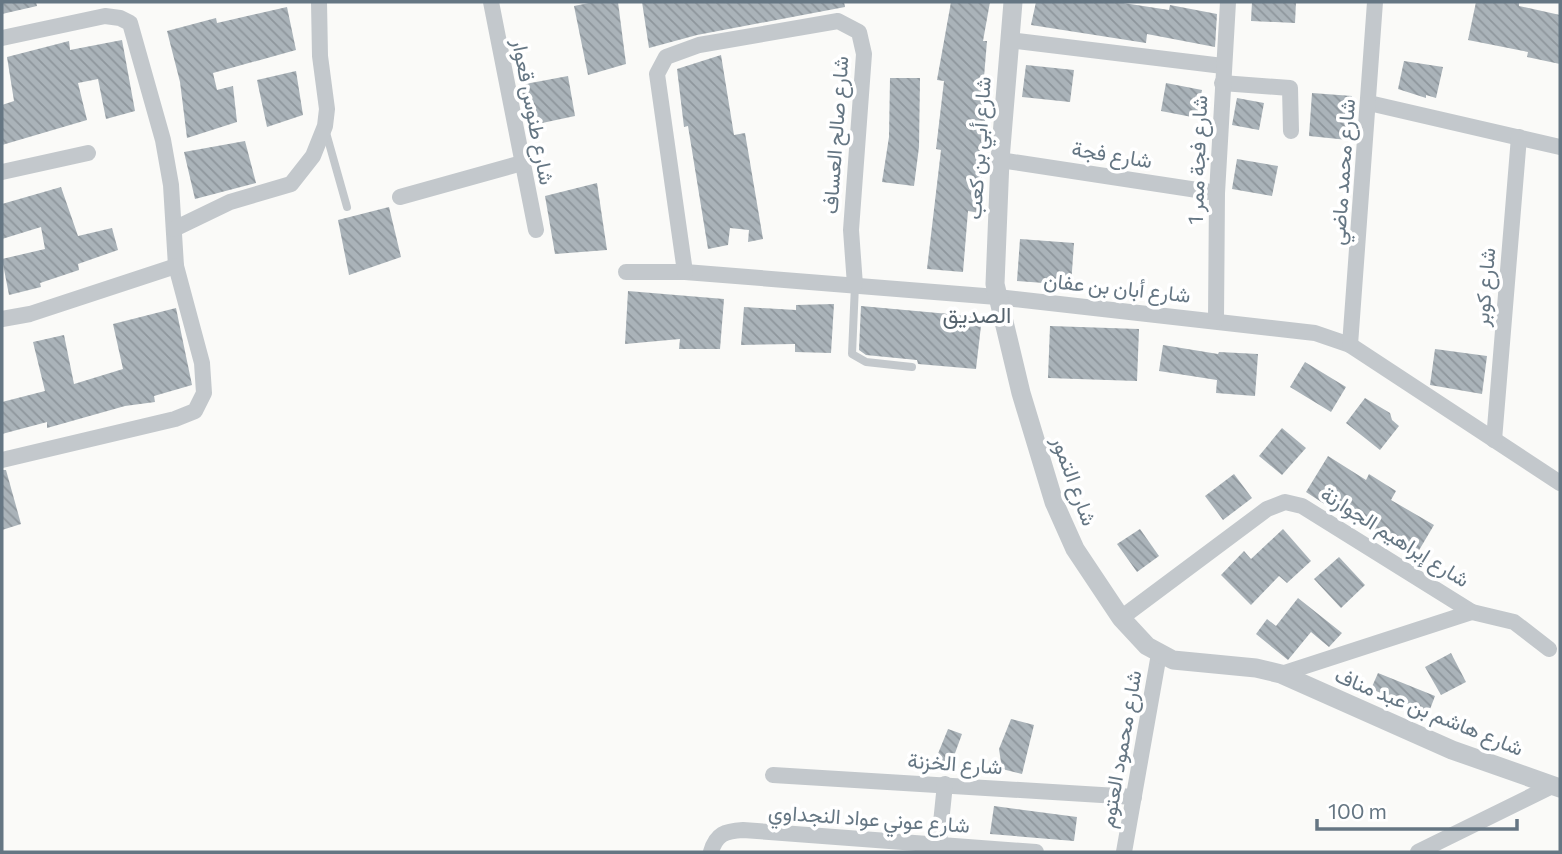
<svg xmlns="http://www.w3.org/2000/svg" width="1562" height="854" viewBox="0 0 1562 854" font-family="Commissioner,Vazirmatn,sans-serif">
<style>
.building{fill:url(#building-back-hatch)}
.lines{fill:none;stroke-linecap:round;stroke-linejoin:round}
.service{stroke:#c3c8cc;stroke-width:8}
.minor{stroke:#c3c8cc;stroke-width:16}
.tertiary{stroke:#c3c8cc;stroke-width:19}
.labels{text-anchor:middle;stroke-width:7;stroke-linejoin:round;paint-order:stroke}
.street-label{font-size:21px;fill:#657683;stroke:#fff}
.neighbourhood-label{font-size:23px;fill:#57646e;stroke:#fff}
</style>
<defs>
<pattern id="building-back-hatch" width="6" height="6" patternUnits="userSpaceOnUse" patternTransform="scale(1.75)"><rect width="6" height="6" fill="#aab3b9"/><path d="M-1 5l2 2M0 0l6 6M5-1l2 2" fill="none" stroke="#8e969c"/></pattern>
</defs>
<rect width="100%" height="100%" fill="#fafaf8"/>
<g class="building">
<polygon points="2,2 36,2 37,6 2,14"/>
<polygon points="594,2 618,2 626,64 588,75 574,6"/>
<polygon points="642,2 844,2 845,7 697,35 649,48"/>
<polygon points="951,2 990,2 983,41 987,41 982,101 986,101 980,213 968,211 963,272 927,269 941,150 936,149 944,81 937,80"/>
<polygon points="1036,2 1117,2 1169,10 1170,5 1217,14 1215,47 1147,34 1146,43 1031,25"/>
<polygon points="1252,2 1296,2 1295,23 1251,21"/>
<polygon points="1476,2 1519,2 1519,6 1560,15 1560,64 1527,57 1528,52 1468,40"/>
<polygon points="287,7 296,50 213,73 217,90 233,86 237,122 187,138 180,82 167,31 216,18 217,23"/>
<polygon points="122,40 135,111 106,119 98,79 78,83 87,120 2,145 2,105 14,101 7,57 69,41 70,50"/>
<polygon points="721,55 734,135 745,133 763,239 748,242 749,230 730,228 728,245 708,249 688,126 684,127 677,69"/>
<polygon points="1404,61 1443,67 1436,98 1426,95 1426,98 1398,89"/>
<polygon points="1026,65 1074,70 1070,102 1022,97"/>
<polygon points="296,71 303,115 267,127 257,80"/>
<polygon points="568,76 575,116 528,126 520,85"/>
<polygon points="890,78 920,78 919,147 914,186 882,182 889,137"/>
<polygon points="1166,83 1202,90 1197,118 1161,111"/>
<polygon points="1312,93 1352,96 1348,140 1309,136"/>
<polygon points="1237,98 1264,103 1259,130 1232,125"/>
<polygon points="245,141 256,183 195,199 184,152"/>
<polygon points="1237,159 1278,166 1272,196 1232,189"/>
<polygon points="597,183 607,250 555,254 545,196"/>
<polygon points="61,187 78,236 112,228 118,250 78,264 79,270 40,283 41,287 9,295 2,259 45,249 41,227 2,239 2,204"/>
<polygon points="389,207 401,257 349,275 338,220"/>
<polygon points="1020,239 1074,243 1071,285 1017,281"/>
<polygon points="628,291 724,299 720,349 679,349 680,339 625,344"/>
<polygon points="834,304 831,353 795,352 795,344 741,345 744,307 796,310 796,305"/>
<polygon points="861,306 982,317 976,369 918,364 917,360 866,355 859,350"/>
<polygon points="176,308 192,385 154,396 155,402 125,406 47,428 47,422 2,434 2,402 45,391 33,342 64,335 74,384 123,369 113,324"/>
<polygon points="1050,326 1139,329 1137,381 1048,378"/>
<polygon points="1163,345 1218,354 1219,352 1258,354 1255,396 1216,393 1217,380 1159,371"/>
<polygon points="1435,349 1487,356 1482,394 1430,385"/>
<polygon points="1305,362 1346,387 1331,412 1290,387"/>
<polygon points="1365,398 1390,413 1392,420 1399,426 1380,450 1346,423"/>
<polygon points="1282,428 1306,448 1282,475 1259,456"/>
<polygon points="1328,456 1366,480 1369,474 1396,491 1391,500 1434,525 1415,557 1333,501 1329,507 1306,492"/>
<polygon points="2,470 6,470 21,524 2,530"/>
<polygon points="1234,474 1252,498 1223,520 1205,496"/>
<polygon points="1140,529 1159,556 1137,572 1117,544"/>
<polygon points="1283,529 1311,561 1287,583 1279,576 1251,605 1221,575 1244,551 1251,559"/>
<polygon points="1339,557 1365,585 1341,608 1314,579"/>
<polygon points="1298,598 1342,633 1329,647 1311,632 1288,660 1256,634 1267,619 1276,626"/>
<polygon points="1451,653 1466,682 1441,695 1425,667"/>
<polygon points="1378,673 1435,696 1429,712 1371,689"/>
<polygon points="1011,719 1034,725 1022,774 1002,769 999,749"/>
<polygon points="948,729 962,734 950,767 935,761"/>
<polygon points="994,806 1077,817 1074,841 990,834"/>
</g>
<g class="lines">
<g class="service">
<polyline points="325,129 347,207"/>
<polyline points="855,285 852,354 866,362 912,367"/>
</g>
<g class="minor">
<polyline points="491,2 536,230"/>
<polyline points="2,38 105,16 120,18 130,23 163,140 171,185 176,266 202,363 204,393 195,411 175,419 2,460"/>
<polyline points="1009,40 1223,66"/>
<polyline points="1222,83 1290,88 1291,131"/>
<polyline points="1369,103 1560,147"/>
<polyline points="1000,160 1217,193"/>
<polyline points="2,172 88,153"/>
<polyline points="400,197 522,163"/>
<polyline points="174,229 230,202 291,184 313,156 325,126 327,109 320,56 319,2"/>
<polyline points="626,272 685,272 997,297 1315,333 1350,345 1560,483"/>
<polyline points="685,272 657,74 666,57 699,45 838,21 859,32 864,54 851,230 855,285"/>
<polyline points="2,319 30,314 176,266"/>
<polyline points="1216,319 1217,193 1228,2"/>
<polyline points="1350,345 1375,2"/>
<polyline points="1494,440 1519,137"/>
<polyline points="1121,618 1267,509 1285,502 1302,506 1472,612 1514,622 1549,649"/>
<polyline points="1281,674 1472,612"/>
<polyline points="773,775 1134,797"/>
<path d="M711,852c5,-18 14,-21 32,-22l293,22"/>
<polyline points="938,852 945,784"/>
<polyline points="1124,852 1159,654"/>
<polyline points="1418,852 1552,786"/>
</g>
<polyline class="tertiary" points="1013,2 1000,160 995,284 1021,393 1054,502 1075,549 1121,618 1147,646 1173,660 1256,668 1281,674 1452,750 1560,788"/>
</g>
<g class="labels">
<g class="street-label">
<text transform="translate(533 112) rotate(79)" y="7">شارع طنوس قعوار</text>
<text transform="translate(836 135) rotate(-86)" y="7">شارع صالح العساف</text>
<text transform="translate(979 148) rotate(-86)" y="7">شارع أبي بن كعب</text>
<text transform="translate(1112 155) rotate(9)" y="7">شارع فجة</text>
<text transform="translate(1198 160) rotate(-88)" y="7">شارع فجة ممر 1</text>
<text transform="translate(1343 172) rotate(-86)" y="7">شارع محمد ماضي</text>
<text transform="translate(1485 287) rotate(-85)" y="7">شارع كوبر</text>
<text transform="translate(1117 288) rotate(6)" y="7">شارع أبان بن عفان</text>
<text transform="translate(1074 481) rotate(70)" y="7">شارع التمور</text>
<text transform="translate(1395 537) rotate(32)" y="7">شارع إبراهيم الجوارنة</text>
<text transform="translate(1429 712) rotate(22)" y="7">شارع هاشم بن عبد مناف</text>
<text transform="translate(1121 749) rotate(-80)" y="7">شارع محمود العتوم</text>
<text transform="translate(955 764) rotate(4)" y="7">شارع الخزنة</text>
<text transform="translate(869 819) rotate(4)" y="7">شارع عوني عواد النجداوي</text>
</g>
<g class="neighbourhood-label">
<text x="977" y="323">الصديق</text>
</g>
</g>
<rect width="1562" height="854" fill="none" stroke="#657683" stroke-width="7"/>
<path d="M1317 819v10h200v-10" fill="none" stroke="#657683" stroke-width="3.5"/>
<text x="1328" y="819" font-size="21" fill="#657683" stroke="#ffffff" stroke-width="5" paint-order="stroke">100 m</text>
</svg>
